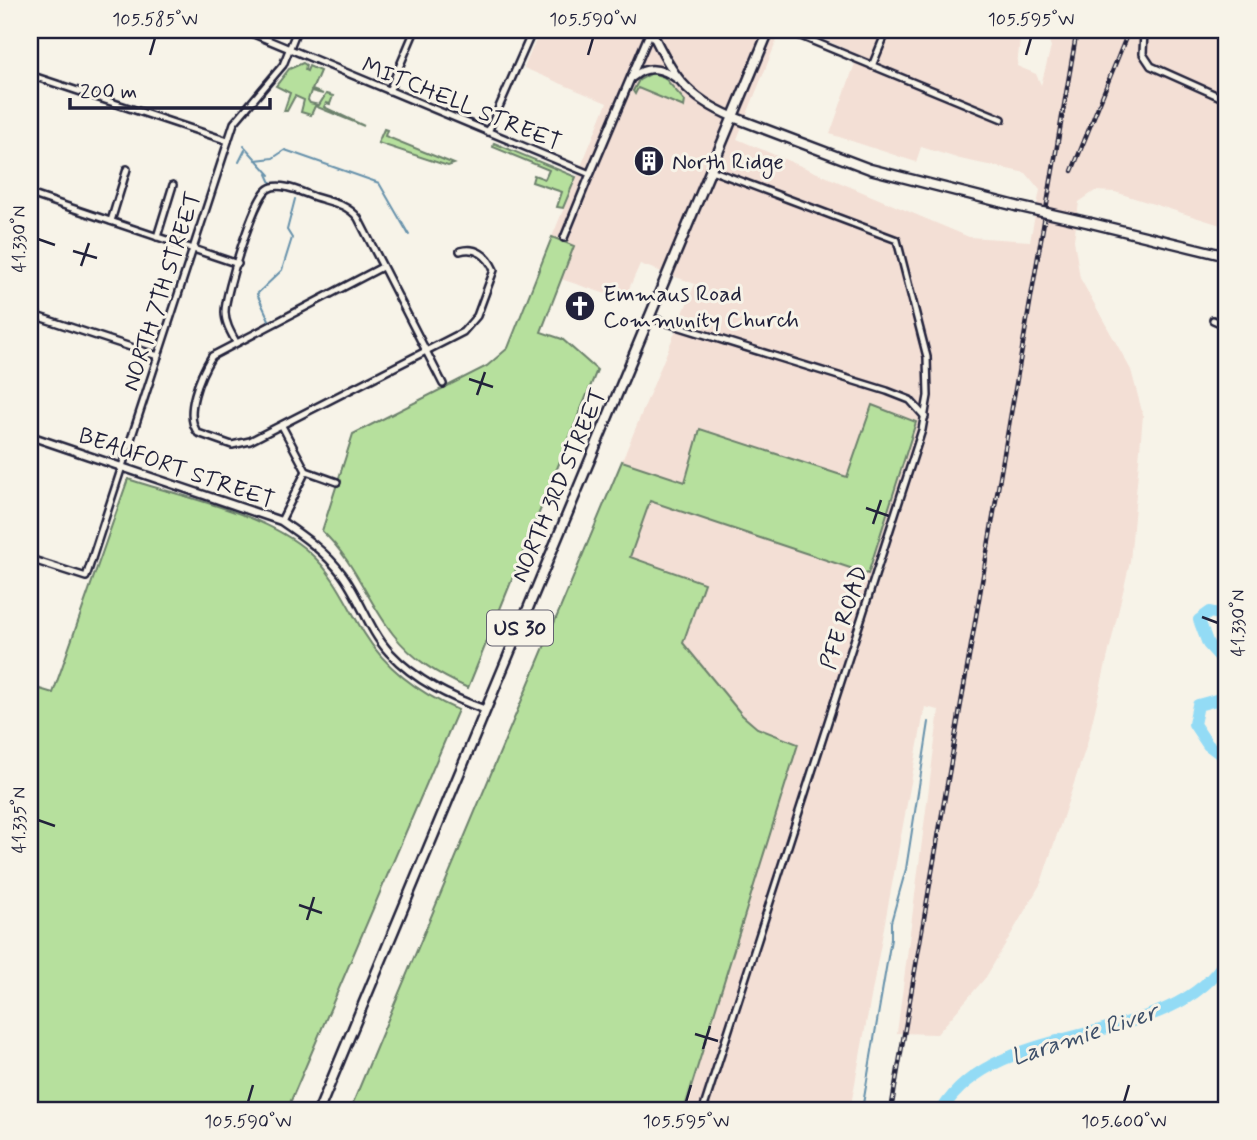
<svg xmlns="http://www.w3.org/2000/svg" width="1257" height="1140" viewBox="0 0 1257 1140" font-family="Mynerve,sans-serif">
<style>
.built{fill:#f3dfd5}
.green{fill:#b6e09d;stroke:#6c816c;stroke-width:2}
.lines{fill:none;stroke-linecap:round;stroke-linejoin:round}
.stream{stroke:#6691ab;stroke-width:2}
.river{stroke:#93dbf5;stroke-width:12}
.minor-casing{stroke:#22223b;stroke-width:10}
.tertiary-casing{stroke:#22223b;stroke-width:11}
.secondary-casing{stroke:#22223b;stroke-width:12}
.primary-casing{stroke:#22223b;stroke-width:13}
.minor{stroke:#f7f3e8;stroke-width:5}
.tertiary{stroke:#f7f3e8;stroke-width:6}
.secondary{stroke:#f7f3e8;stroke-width:7}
.primary{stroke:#f7f3e8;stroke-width:8}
.rail-casing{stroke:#22223b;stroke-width:4.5}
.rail{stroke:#f7f3e8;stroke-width:2;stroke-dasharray:5;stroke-linecap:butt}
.primary-bridge-casing{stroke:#22223b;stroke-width:13;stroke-linecap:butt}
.primary-bridge{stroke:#f7f3e8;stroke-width:8}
.ticks{fill:none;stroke:#22223b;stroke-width:2.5}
.labels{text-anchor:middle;stroke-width:6;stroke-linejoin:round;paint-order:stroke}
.shield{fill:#f7f3e8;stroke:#62616f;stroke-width:2}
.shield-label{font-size:21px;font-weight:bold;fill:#22223b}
.street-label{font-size:23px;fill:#22223b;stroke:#f7f3e8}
.poi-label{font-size:23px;fill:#22223b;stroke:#f7f3e8;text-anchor:start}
.water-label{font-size:24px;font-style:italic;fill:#3e506a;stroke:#f7f3e8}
.neatline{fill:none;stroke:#22223b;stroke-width:2.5}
.ticks-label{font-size:18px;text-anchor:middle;fill:#22223b}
</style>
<rect width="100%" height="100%" fill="#f7f3e8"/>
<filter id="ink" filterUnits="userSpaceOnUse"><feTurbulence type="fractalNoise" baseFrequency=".0143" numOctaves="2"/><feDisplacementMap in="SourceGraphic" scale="14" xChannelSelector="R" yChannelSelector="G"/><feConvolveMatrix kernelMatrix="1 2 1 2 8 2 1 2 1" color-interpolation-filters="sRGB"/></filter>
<g filter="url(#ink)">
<polygon class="built" points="540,30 781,30 737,139 969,237 1030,241 1040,190 1026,173 960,159 921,147 916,162 830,134 858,55 804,30 1021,30 1017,66 1036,74 1041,85 1051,47 1046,31 1042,30 1227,30 1227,227 1115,192 1095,191 1079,202 1074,240 1080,278 1131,370 1143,415 1130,562 1087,744 1041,883 986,977 937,1034 897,1033 939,710 925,707 850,1110 684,1110 798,744 757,728 742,715 683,643 704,583 630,557 650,501 868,574 916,422 872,405 848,478 701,430 685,482 622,461 695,284 640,264 624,300 561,279 574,246 552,237 607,103 524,68"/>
<g class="green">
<polygon points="303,63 306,65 305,70 307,71 309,66 320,71 312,90 323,94 311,91 308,100 310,103 319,105 326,94 333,96 330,104 326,103 324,107 364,126 315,106 311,115 301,112 304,100 295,96 287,111 284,111 290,93 276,86 289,69"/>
<polygon points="652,73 664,77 685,101 684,107 638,88 635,94 633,91 639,80"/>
<polygon points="384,129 387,130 385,136 454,164 448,166 378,143"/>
<polygon points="494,143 576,177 563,208 557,207 562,192 532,182 534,175 545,179 549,170 493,147"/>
<path d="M552,237l22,9 -33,86 21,7 35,31 -129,318c-29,-13 -55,-28 -75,-54 -27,-35 -37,-71 -71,-103l31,-97 134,-68 21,-18z"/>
<polygon points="872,405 916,422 868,574 650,501 630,557 704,583 683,643 742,715 757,728 798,744 684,1110 350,1110 622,461 685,482 700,429 847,477"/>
<path d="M128,479c57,19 138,34 182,74 25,22 37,52 54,80 22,36 55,60 94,77l-171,400h-257v-424l23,7z"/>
</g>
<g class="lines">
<g class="stream">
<polyline points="244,146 270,175"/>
<polyline points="256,160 273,158 285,150 379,183 409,235"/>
<polyline points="239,162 245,150"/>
<polyline points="267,174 272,185"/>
<polyline points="270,322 257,294 282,270 292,238 287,230 295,199"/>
<polyline points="862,1110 891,939 891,922 906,869 929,722"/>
</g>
<g class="river">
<polyline points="1227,616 1210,612 1199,620 1208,644 1227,665"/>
<polyline points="1227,697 1198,705 1194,724 1208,745 1227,759"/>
<path d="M942,1110c57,-94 231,-59 285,-152"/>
</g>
<g class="minor-casing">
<g id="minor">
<polyline points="244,30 590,174 564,238"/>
<polyline points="518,30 531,35"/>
<polyline points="786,30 1002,119"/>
<polyline points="1144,30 1143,54 1151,66 1227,100"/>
<polyline points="872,66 887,30"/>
<polyline points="30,75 228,141"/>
<polyline points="389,91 415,30"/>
<polyline points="488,132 533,30"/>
<polyline points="30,194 238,264"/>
<polyline points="111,221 127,169"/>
<polyline points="157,237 173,185"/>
<path d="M382,267l-170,89c-12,19 -29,59 -14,77l34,12 18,-4 213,-109 14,-16 17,-46c-6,-14 -18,-24 -34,-19"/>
<polyline points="30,314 158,356"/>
<polyline points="648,317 887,391 910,400 925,417"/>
<polyline points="1213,320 1227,326"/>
<path d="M236,342c-5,-9 -11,-19 -11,-30 0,-18 29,-114 43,-123 12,-8 35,4 47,8 16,5 32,7 43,21l85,166"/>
<polyline points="282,426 306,471 337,482"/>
<polyline points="281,521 306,471"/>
<polyline points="30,559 86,577 234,123 283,65 297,30"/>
<polyline points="703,1110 922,430 928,396 927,357 897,240 711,170"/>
</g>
</g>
<g class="tertiary-casing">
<g id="tertiary">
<path d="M633,77c15,-13 30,-8 44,2"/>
<polyline points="590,174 651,30"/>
<path d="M30,436l251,85c22,15 45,31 61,53 18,24 27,56 47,78 27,29 61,45 97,58"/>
</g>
</g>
<g class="secondary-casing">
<path id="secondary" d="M651,30c21,45 35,67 82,87"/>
</g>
<g class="primary-casing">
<g id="primary">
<polyline points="733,117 870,169 1016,206"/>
<polyline points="1091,223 1227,256"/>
<polyline points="319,1110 769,30"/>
</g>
</g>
<use href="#minor" class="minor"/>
<use href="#tertiary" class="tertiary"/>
<use href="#secondary" class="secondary"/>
<use href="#primary" class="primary"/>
<g class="rail-casing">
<g id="rail">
<polyline points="1072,171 1129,30"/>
<polyline points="891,1110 1077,30"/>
</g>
</g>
<use href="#rail" class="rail"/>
<g class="primary-bridge-casing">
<polyline id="primary-bridge" points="1016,206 1091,223"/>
</g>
<use href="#primary-bridge" class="primary-bridge"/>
</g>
</g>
<path class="ticks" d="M150,55l5,-17M588,55l5,-17M1026,55l5,-17M38,239l17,6M73,251l24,7M81,266l8,-23M469,379l24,8M477,395l8,-23M866,508l23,8M873,524l8,-24M1202,617l16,6M38,820l17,6M299,905l23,8M307,920l7,-23M695,1034l23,7M703,1049l7,-23M248,1102l5,-17M686,1102l5,-17M1124,1102l5,-17"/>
<defs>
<g id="building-disc" transform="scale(1.575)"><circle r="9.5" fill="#22223b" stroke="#f7f3e8"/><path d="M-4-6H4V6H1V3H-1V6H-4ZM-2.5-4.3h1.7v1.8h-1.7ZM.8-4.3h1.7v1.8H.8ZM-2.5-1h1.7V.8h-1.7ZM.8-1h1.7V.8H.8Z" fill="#fff"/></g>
<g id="church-disc" transform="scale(1.575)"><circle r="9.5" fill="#22223b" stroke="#f7f3e8"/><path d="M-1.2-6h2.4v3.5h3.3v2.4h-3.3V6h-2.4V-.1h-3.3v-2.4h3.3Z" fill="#fff"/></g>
</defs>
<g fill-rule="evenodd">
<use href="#building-disc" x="649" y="161"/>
<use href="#church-disc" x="580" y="306"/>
</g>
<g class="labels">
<rect class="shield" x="487" y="610.5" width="66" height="35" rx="5"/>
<g class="shield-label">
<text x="520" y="635">US 30</text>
</g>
<g class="street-label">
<text transform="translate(462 103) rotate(22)" y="8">MITCHELL STREET</text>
<text transform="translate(161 291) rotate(-72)" y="8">NORTH 7TH STREET</text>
<text transform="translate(177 467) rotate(19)" y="8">BEAUFORT STREET</text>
<text transform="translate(558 485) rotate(-67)" y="8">NORTH 3RD STREET</text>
<text transform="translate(843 617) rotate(-72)" y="8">PFE ROAD</text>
</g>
<g class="poi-label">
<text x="672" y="169">North Ridge</text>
<text x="603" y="301">Emmaus Road<tspan x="603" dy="26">Community Church</tspan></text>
</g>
<g class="water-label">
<text transform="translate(1084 1034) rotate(-18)" y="8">Laramie River</text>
</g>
</g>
<rect width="1257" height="1140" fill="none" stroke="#f7f3e8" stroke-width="77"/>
<path d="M70 98v10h200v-10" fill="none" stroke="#22223b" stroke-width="3.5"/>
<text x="80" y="98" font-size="21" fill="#22223b" stroke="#f7f3e8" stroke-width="5" paint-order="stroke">200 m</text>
<rect x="38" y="38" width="1180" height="1064" class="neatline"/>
<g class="ticks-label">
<text x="155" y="25">105.585°W</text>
<text x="593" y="25">105.590°W</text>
<text x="1031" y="25">105.595°W</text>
<text transform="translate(19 239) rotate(-90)" y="6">41.330°N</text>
<text transform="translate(1238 623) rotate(-90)" y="6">41.330°N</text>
<text transform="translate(19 820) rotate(-90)" y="6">41.335°N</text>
<text x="248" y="1127">105.590°W</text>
<text x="686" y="1127">105.595°W</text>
<text x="1124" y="1127">105.600°W</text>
</g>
</svg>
